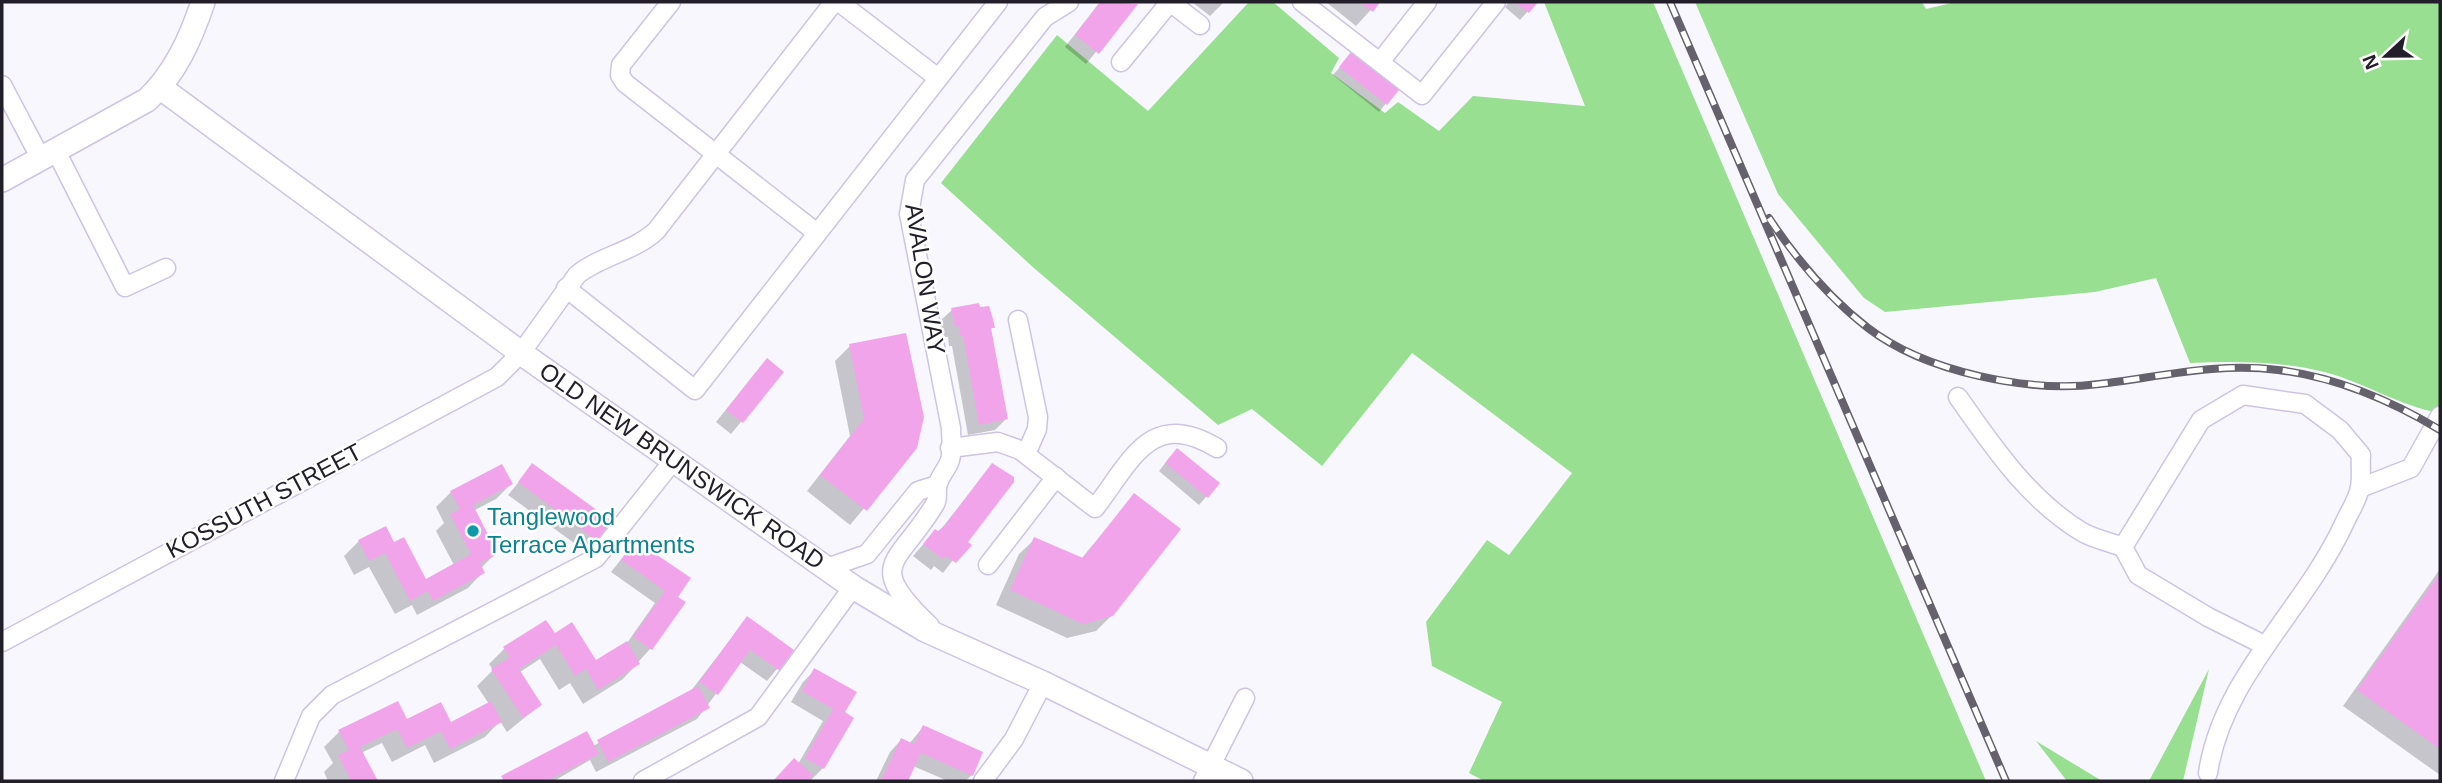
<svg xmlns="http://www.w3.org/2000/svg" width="2442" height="783" viewBox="0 0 2442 783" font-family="Helvetica,sans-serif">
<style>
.green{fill:#99df91}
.shadow{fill:#0003}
.building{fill:#f2a4eb}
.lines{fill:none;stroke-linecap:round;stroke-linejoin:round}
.minor-casing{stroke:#cdc4e5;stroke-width:21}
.major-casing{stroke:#cdc4e5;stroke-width:26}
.minor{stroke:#fff;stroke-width:18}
.major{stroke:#fff;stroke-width:23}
.rail-casing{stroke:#66626d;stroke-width:8}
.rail{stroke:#fff;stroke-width:5;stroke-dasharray:16;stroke-linecap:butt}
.culture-dot{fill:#0f9aa8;stroke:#fff;stroke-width:2.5}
.labels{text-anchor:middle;stroke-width:5;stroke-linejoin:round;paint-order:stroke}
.street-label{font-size:24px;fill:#221e2a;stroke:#fff}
.culture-label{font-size:24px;fill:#0d838f;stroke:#fff;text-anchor:start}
</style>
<rect width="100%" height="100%" fill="#f8f7fe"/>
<g class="green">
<polygon points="1249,2 1273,2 1339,58 1331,73 1385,113 1398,102 1439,131 1473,96 1585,106 1544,2 1653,2 1986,781 1484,781 1469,773 1502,702 1432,666 1426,622 1487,540 1509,555 1572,473 1412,353 1322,466 1252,409 1218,425 1035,269 941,183 1057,35 1148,111"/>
<path d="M1695,2h227l4,7 30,-7h484v411c-41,-7 -76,-31 -116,-41 -45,-11 -88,-11 -134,-9l-34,-85 -61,14 -210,20 -21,-14 -86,-104z"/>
<polygon points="2209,669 2183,781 2149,781"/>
<polygon points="2036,741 2102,781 2067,781"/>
</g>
<g class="shadow">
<polygon points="1100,2 1135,4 1086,64 1065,47"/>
<polygon points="1192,2 1224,2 1210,16"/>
<polygon points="1326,2 1378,2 1356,26"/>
<polygon points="1509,2 1536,2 1520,20 1505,7"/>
<polygon points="1351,54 1397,90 1379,112 1333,75"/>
<polygon points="979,309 993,327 990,330 1006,419 995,430 968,435 952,346 949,346 948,337 944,337 940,321 952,310"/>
<polygon points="850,346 915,448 850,525 807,491 850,436 835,361"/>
<polygon points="756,372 782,372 731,434 716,422"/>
<polygon points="1170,457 1218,483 1199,505 1159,471"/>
<polygon points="533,465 596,540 585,551 508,495"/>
<polygon points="992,465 966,543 943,573 934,566 931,570 913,556 935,531 938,533"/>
<polygon points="511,484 496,499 473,511 495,554 481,568 483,572 468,588 417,615 412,605 395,614 369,567 354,575 344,556 359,541 394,545 425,581 454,565 436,531 444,523 436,507 451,492"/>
<polygon points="1134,495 1112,615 1096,631 1067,638 996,605 1019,554 1035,539 1081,559"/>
<polygon points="635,542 683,603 650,649 623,679 583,704 570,683 559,690 540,659 520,672 540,705 507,732 500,721 485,737 434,763 425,745 392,762 382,743 361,753 376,781 328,781 324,772 333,763 324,747 339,732 406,722 450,724 489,704 477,686 493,670 489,664 504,649 545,622 554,636 595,663 627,643 655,603 611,572"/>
<polygon points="2440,569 2440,775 2343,706"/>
<polygon points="747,618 792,651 767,681 740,662 697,719 596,772 590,760 554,781 498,781 593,746 690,692"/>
<polygon points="815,670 843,713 823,768 811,780 774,781 782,772 798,764 823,721 791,702 803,682"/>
<polygon points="923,727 972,775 965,781 948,781 913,766 906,781 876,781 890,752 901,740 909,744"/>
</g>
<g class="building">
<polygon points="1100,2 1138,4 1099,54 1075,35"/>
<polygon points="1360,2 1380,2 1373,12"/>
<polygon points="1514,2 1538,2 1529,13"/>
<polygon points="1351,52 1399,90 1387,105 1339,67"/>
<polygon points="979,303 980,307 989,306 993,319 995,328 991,328 1008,419 979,425 963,335 960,336 959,326 955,327 951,308"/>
<polygon points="906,333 924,417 917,448 867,511 820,475 864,419 849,344"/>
<polygon points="767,358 784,372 743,423 726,410"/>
<polygon points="1177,448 1220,483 1208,498 1165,463"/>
<polygon points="532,463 612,521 597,541 518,482"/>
<polygon points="992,463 1014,477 1014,482 968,542 972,545 966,552 956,563 946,556 943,559 923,544 935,529 938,531 945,525"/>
<polygon points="502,464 513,484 473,505 498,554 480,563 485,573 433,601 428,591 410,601 385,553 369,561 358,540 386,526 394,542 404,537 426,579 471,554 450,514 460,509 450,491"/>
<polygon points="1134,493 1181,529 1113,616 1083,624 1010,590 1034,537 1083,558"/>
<polygon points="635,540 691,578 678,597 686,602 652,650 633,637 665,591 621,560"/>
<polygon points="2440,573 2440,749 2357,690"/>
<polygon points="747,616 794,650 780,671 750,650 718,695 699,682"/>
<polygon points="546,620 555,633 572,622 596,660 627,641 640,664 598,690 586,669 575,676 556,645 519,669 542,705 523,718 491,669 510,657 503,647"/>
<polygon points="814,668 857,692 845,712 854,718 824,769 805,758 833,709 802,691"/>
<polygon points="698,686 710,708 608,762 597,740"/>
<polygon points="398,701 407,719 441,702 451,722 491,701 502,722 450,749 441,731 407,748 397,729 360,747 378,781 351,781 338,755 349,750 338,730"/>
<polygon points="923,725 983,752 973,776 921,753 908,781 881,781 901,738 914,744"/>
<polygon points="587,731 599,754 546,781 504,781 501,776"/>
<polygon points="794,758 813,775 808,781 773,781"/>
</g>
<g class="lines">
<g class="minor-casing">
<g id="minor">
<polyline points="671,2 621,65 620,75 625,83 817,233"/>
<polyline points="839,2 938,78"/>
<polyline points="1170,2 1200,25"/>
<polyline points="1302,2 1422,95 1496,2"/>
<polyline points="1121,62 1170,2"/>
<polyline points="1380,62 1427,2"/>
<polyline points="2,85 41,159"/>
<polyline points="56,151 125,287 166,268"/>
<polyline points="566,288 695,390 998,2"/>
<polyline points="1018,320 1038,417 1037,429 1026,454"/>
<path d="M1958,397c35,50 71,103 124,135 12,7 28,10 41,15"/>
<path d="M950,448l48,-6 22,8 75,58c37,-48 56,-100 122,-60"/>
<polyline points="2360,488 2411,468 2440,416"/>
<polyline points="988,565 1056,477"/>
<polyline points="827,568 867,554 918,491 937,485"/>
<path d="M930,626c-67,-64 -32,-60 5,-122 4,-6 0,-13 3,-20 2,-9 10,-16 12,-24 3,-10 1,-22 1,-32l-42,-214 6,-34 130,-163 24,-15"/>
<path d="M2,642l495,-265 24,-24 56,-78c23,-19 56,-23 79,-44l178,-229"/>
<path d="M2208,773c14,-95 95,-162 135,-247 5,-12 15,-26 17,-39 2,-10 0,-22 1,-32l-21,-25 -35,-26 -62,-9 -42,25 -78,127 15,28 70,42 58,29"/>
<polyline points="284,781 311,716 332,695 596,558 673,461"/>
<polyline points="643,781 758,717 853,587"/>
<polyline points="983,781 1014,739 1043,683"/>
<polyline points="1203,781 1245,698"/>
</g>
</g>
<g class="major-casing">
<g id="major">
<polyline points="161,88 521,353 853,587 925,630 1043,683 1241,781"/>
<path d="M2,180l145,-80c28,-26 44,-62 56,-98"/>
</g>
</g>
<use href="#minor" class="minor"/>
<use href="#major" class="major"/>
<g class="rail-casing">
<g id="rail">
<polyline points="1670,2 2006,781"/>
<path d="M1769,218c28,42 59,79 99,110 57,44 161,65 231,56 60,-7 119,-22 179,-14 58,7 112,30 162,60"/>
</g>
</g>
<use href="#rail" class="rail"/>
</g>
<circle class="culture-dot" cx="473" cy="531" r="7"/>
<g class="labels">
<g class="street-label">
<text transform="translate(925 279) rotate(81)" y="8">AVALON WAY</text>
<text transform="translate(682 466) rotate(35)" y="8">OLD NEW BRUNSWICK ROAD</text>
<text transform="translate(264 501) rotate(-28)" y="8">KOSSUTH STREET</text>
</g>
<g class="culture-label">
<text x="487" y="525">Tanglewood<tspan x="487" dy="28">Terrace Apartments</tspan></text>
</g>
</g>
<rect width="2442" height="783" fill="none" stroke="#221e2a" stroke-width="7"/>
<g transform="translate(2386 56) rotate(248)" stroke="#ffffff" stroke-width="5" paint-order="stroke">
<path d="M0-5L12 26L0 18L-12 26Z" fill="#221e2a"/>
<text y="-10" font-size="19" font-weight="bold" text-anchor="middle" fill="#221e2a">N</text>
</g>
</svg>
